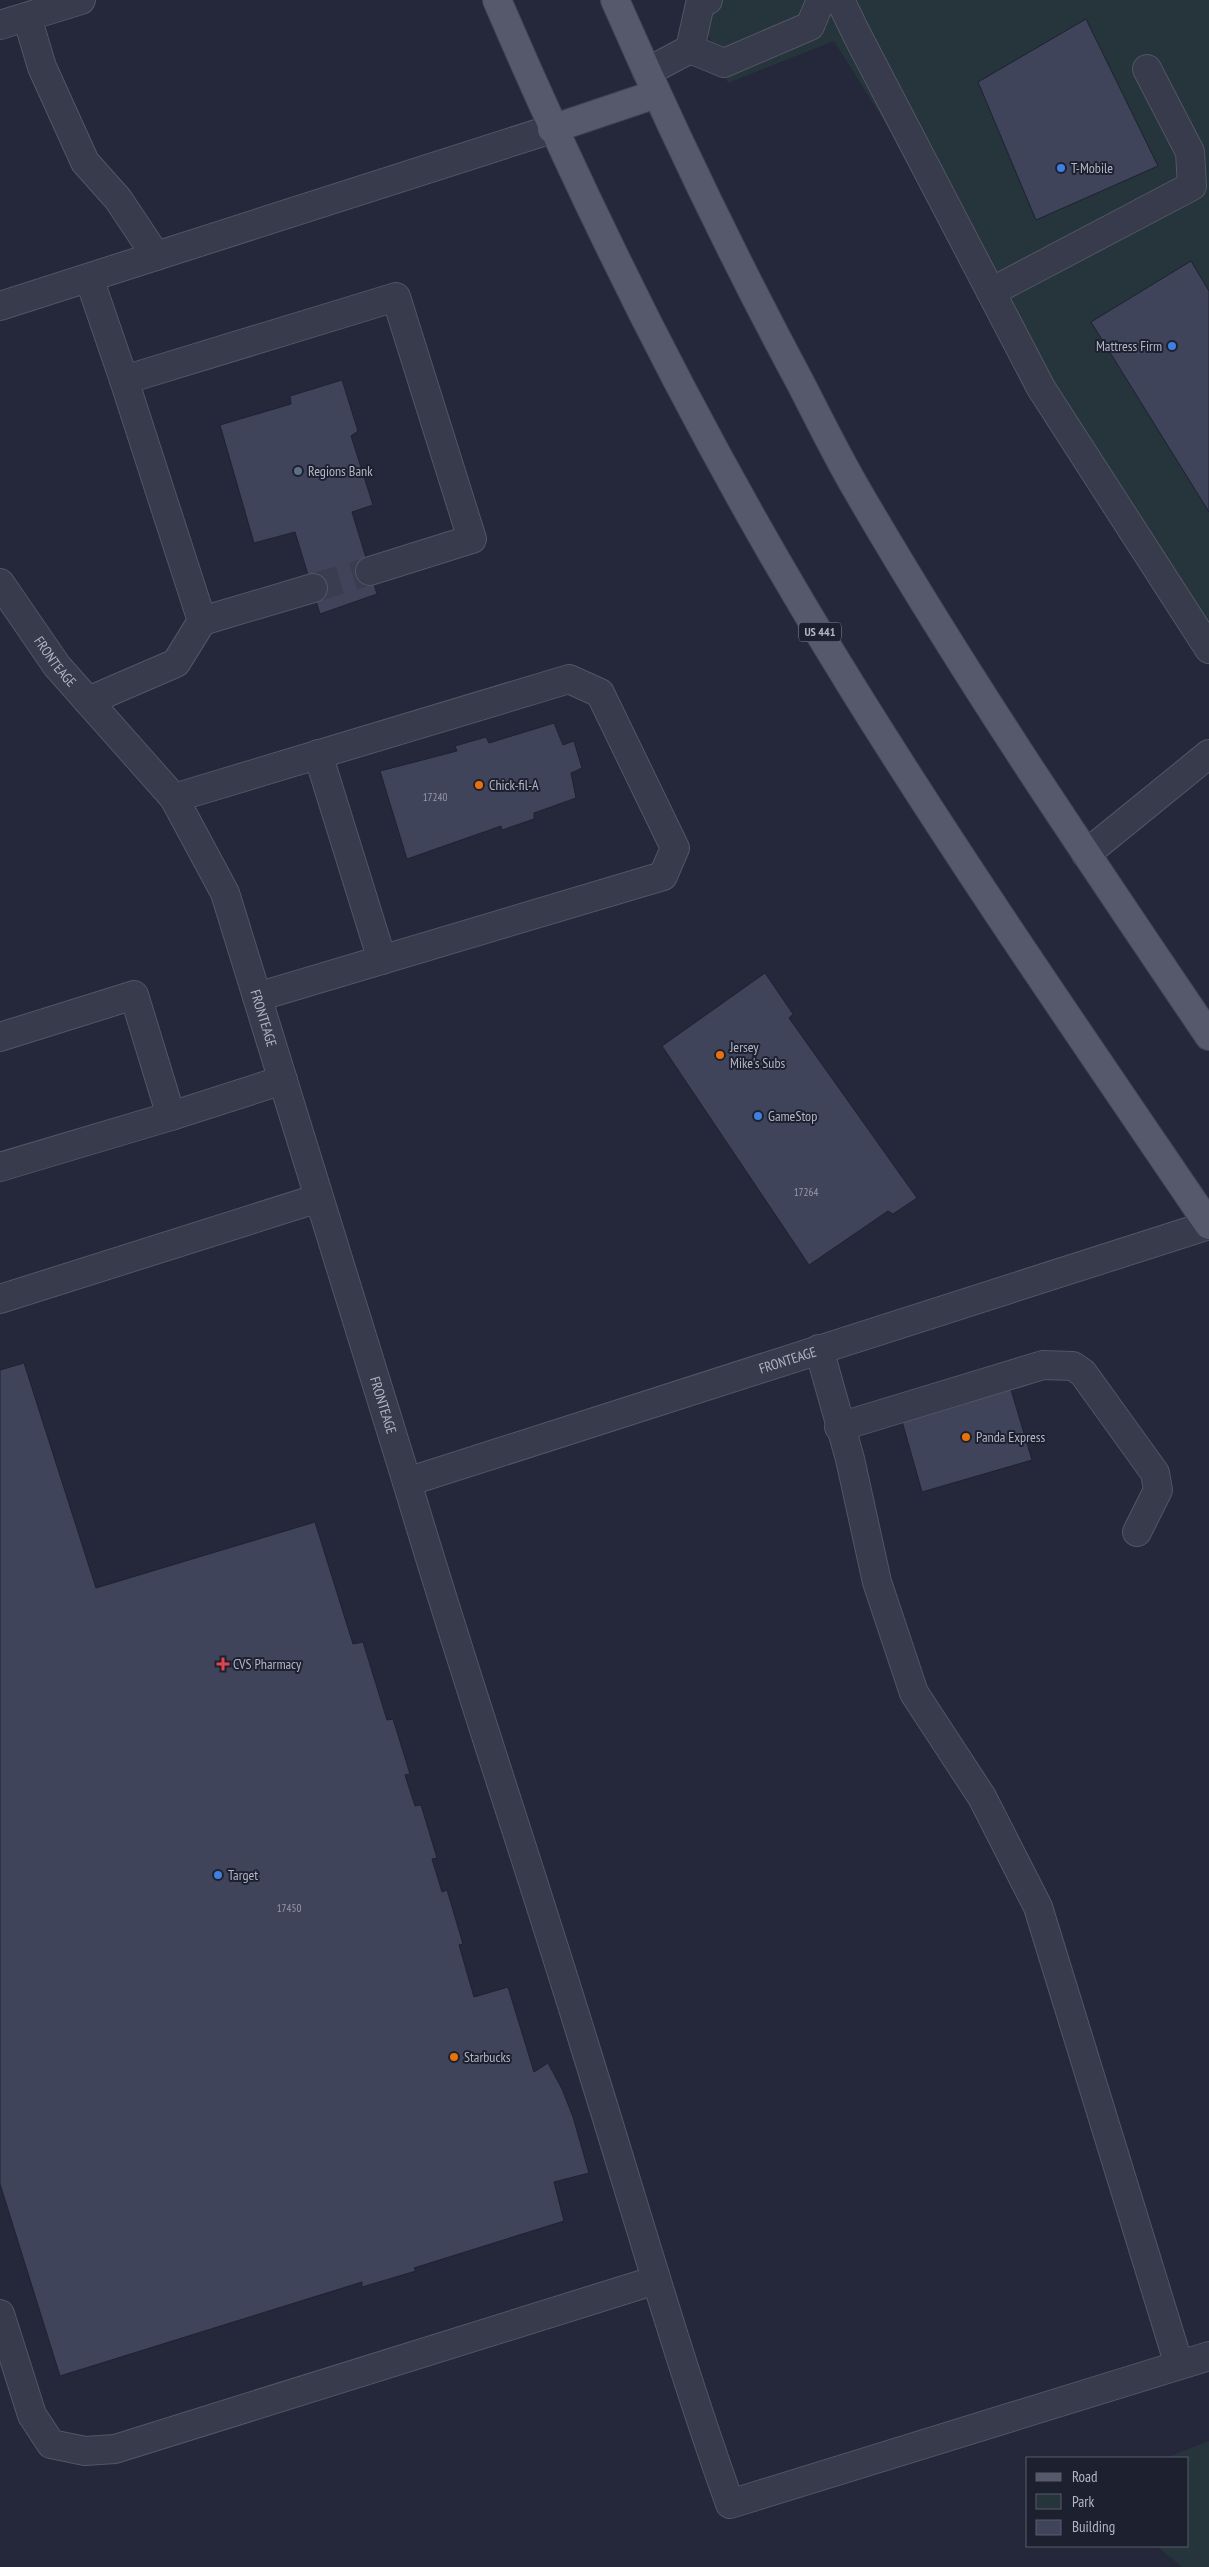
<svg xmlns="http://www.w3.org/2000/svg" width="1209" height="2567" viewBox="0 0 1209 2567" font-family="'PT Sans Narrow',sans-serif">
<style>
.green{fill:#26343b}
.building{fill:#40445a;stroke:#1e2231}
.lines{fill:none;stroke-linecap:round;stroke-linejoin:round}
.minor-tunnel{stroke:#393d4f;stroke-width:28;stroke-dasharray:28 14;stroke-linecap:butt}
.minor-casing{stroke:#525565;stroke-width:30}
.major-casing{stroke:#404453;stroke-width:30}
.minor{stroke:#373b4b;stroke-width:28}
.major{stroke:#55596b;stroke-width:28}
.shop-dot{fill:#3f7fe0;stroke:#1d202f;stroke-width:2}
.service-dot{fill:#5c6f8a;stroke:#1d202f;stroke-width:2}
.food-dot{fill:#e8710a;stroke:#1d202f;stroke-width:2}
.health-dot{fill:#e0444e;stroke:#1d202f;stroke-width:2}
.labels{text-anchor:middle;stroke-width:4;stroke-linejoin:round;paint-order:stroke}
.number-label{font-size:11px;fill:#9699ab}
.shield{fill:#1d202f;stroke:#868899;stroke-width:1}
.shield-label{font-size:12px;font-weight:bold;fill:#b3b5c6}
.poi-label{font-size:14px;fill:#b3b5c6;stroke:#1d202f;text-anchor:start}
.street-label{font-size:14px;fill:#b3b5c6;stroke:#1d202f}
</style>
<rect width="100%" height="100%" fill="#24283a"/>
<g class="green">
<polygon points="694,0 1209,0 1209,638 834,41 728,83"/>
<polygon points="1209,2441 1209,2567 1182,2567 1157,2546 1188,2546 1188,2458 1165,2458"/>
</g>
<g class="building">
<polygon points="1086,19 1158,166 1036,220 978,82"/>
<polygon points="1191,261 1209,291 1209,512 1091,322"/>
<polygon points="342,380 358,431 351,436 373,505 352,512 377,594 320,614 295,532 254,543 220,425 291,404 290,396"/>
<polygon points="554,723 563,745 574,741 582,768 571,773 576,798 534,813 534,819 502,830 501,826 407,859 380,771 457,751 455,746 486,737 489,743"/>
<polygon points="765,973 793,1014 789,1018 917,1198 893,1214 888,1211 809,1265 662,1046"/>
<polygon points="24,1363 96,1588 315,1522 353,1644 363,1642 387,1720 393,1719 410,1774 405,1775 415,1806 421,1805 437,1858 432,1859 442,1892 447,1890 463,1944 459,1945 474,1997 508,1987 534,2072 548,2063 562,2089 573,2117 589,2173 554,2182 564,2221 414,2268 416,2271 362,2287 362,2282 60,2376 0,2184 0,1370"/>
<polygon points="1009,1383 1032,1460 922,1492 900,1414"/>
</g>
<g class="lines">
<polyline class="minor-tunnel" points="313,588 370,571"/>
<g class="minor-casing">
<g id="minor">
<polyline points="840,0 857,35 1041,388 1209,649"/>
<polyline points="27,17 42,67 85,162 118,199 156,256"/>
<polyline points="0,25 81,0"/>
<polyline points="690,49 700,4 708,0"/>
<polyline points="647,72 690,49 724,63 810,26 821,0"/>
<polyline points="89,278 124,380 202,621 313,588"/>
<polyline points="991,292 1192,186 1190,152 1147,69"/>
<polyline points="0,306 552,129"/>
<polyline points="124,380 396,297 472,539 370,571"/>
<path id="s1" d="M0,583l57,83 117,132 51,95 182,589 802,-257"/>
<polyline points="88,701 176,663 202,621"/>
<polyline points="318,754 382,960"/>
<polyline points="174,798 569,679 600,693 675,848 663,876 257,997"/>
<polyline points="1086,854 1209,754"/>
<polyline points="0,1037 134,995 171,1116 283,1080"/>
<polyline points="0,1167 171,1116"/>
<polyline points="0,1299 319,1198"/>
<polyline points="819,1349 850,1459 877,1582 914,1693 982,1797 1038,1907 1179,2365"/>
<polyline points="839,1427 1043,1365 1073,1366 1083,1373 1155,1473 1158,1490 1137,1532"/>
<path d="M407,1482c56,189 120,376 178,565 48,153 91,306 145,457l479,-148"/>
<polyline points="0,2314 32,2415 51,2444 85,2451 115,2449 656,2280"/>
</g>
</g>
<g class="major-casing">
<g id="major">
<path d="M497,0c102,238 220,470 357,690 113,182 235,358 355,535"/>
<path d="M615,0c57,130 119,259 186,384 18,35 36,72 56,106 109,188 231,367 352,546"/>
<polyline points="552,129 656,94"/>
</g>
</g>
<use href="#minor" class="minor"/>
<use href="#major" class="major"/>
</g>
<g class="shop-dot">
<circle cx="1061" cy="168" r="5"/>
<circle cx="1172" cy="346" r="5"/>
<circle cx="758" cy="1116" r="5"/>
<circle cx="218" cy="1875" r="5"/>
</g>
<circle class="service-dot" cx="298" cy="471" r="5"/>
<g class="food-dot">
<circle cx="479" cy="785" r="5"/>
<circle cx="720" cy="1055" r="5"/>
<circle cx="966" cy="1437" r="5"/>
<circle cx="454" cy="2057" r="5"/>
</g>
<path class="health-dot" d="M220.5 1656.5h5v5h5v5h-5v5h-5v-5h-5v-5h5z"/>
<g class="labels">
<g class="number-label">
<text x="435" y="801">17240</text>
<text x="806" y="1196">17264</text>
<text x="289" y="1912">17450</text>
</g>
<rect class="shield" x="799" y="622.5" width="42" height="19" rx="4"/>
<g class="shield-label">
<text x="820" y="636">US 441</text>
</g>
<g class="poi-label">
<text x="1071" y="173">T-Mobile</text>
<text x="1162" y="351" text-anchor="end">Mattress Firm</text>
<text x="308" y="476">Regions Bank</text>
<text x="489" y="790">Chick-fil-A</text>
<text x="730" y="1052">Jersey<tspan x="730" dy="16">Mike's Subs</tspan></text>
<text x="768" y="1121">GameStop</text>
<text x="976" y="1442">Panda Express</text>
<text x="233" y="1669">CVS Pharmacy</text>
<text x="228" y="1880">Target</text>
<text x="464" y="2062">Starbucks</text>
</g>
<g class="street-label">
<text dy="5" stroke="none"><textPath href="#s1" startOffset="96">FRONTEAGE</textPath></text>
<text dy="5" stroke="none"><textPath href="#s1" startOffset="516">FRONTEAGE</textPath></text>
<text dy="5" stroke="none"><textPath href="#s1" startOffset="1401">FRONTEAGE</textPath></text>
<text dy="5" stroke="none"><textPath href="#s1" startOffset="921">FRONTEAGE</textPath></text>
</g>
</g>
<rect x="1026" y="2457" width="162" height="90" fill="#1d202f" stroke="#595c6b"/>
<rect x="1036" y="2473" width="25" height="8" fill="#55596b" stroke="#595c6b"/>
<text x="1072" y="2482" font-size="15" fill="#b3b5c6">Road</text>
<rect x="1036" y="2494" width="25" height="15" fill="#26343b" stroke="#595c6b"/>
<text x="1072" y="2507" font-size="15" fill="#b3b5c6">Park</text>
<rect x="1036" y="2520" width="25" height="15" fill="#40445a" stroke="#595c6b"/>
<text x="1072" y="2532" font-size="15" fill="#b3b5c6">Building</text>
</svg>
